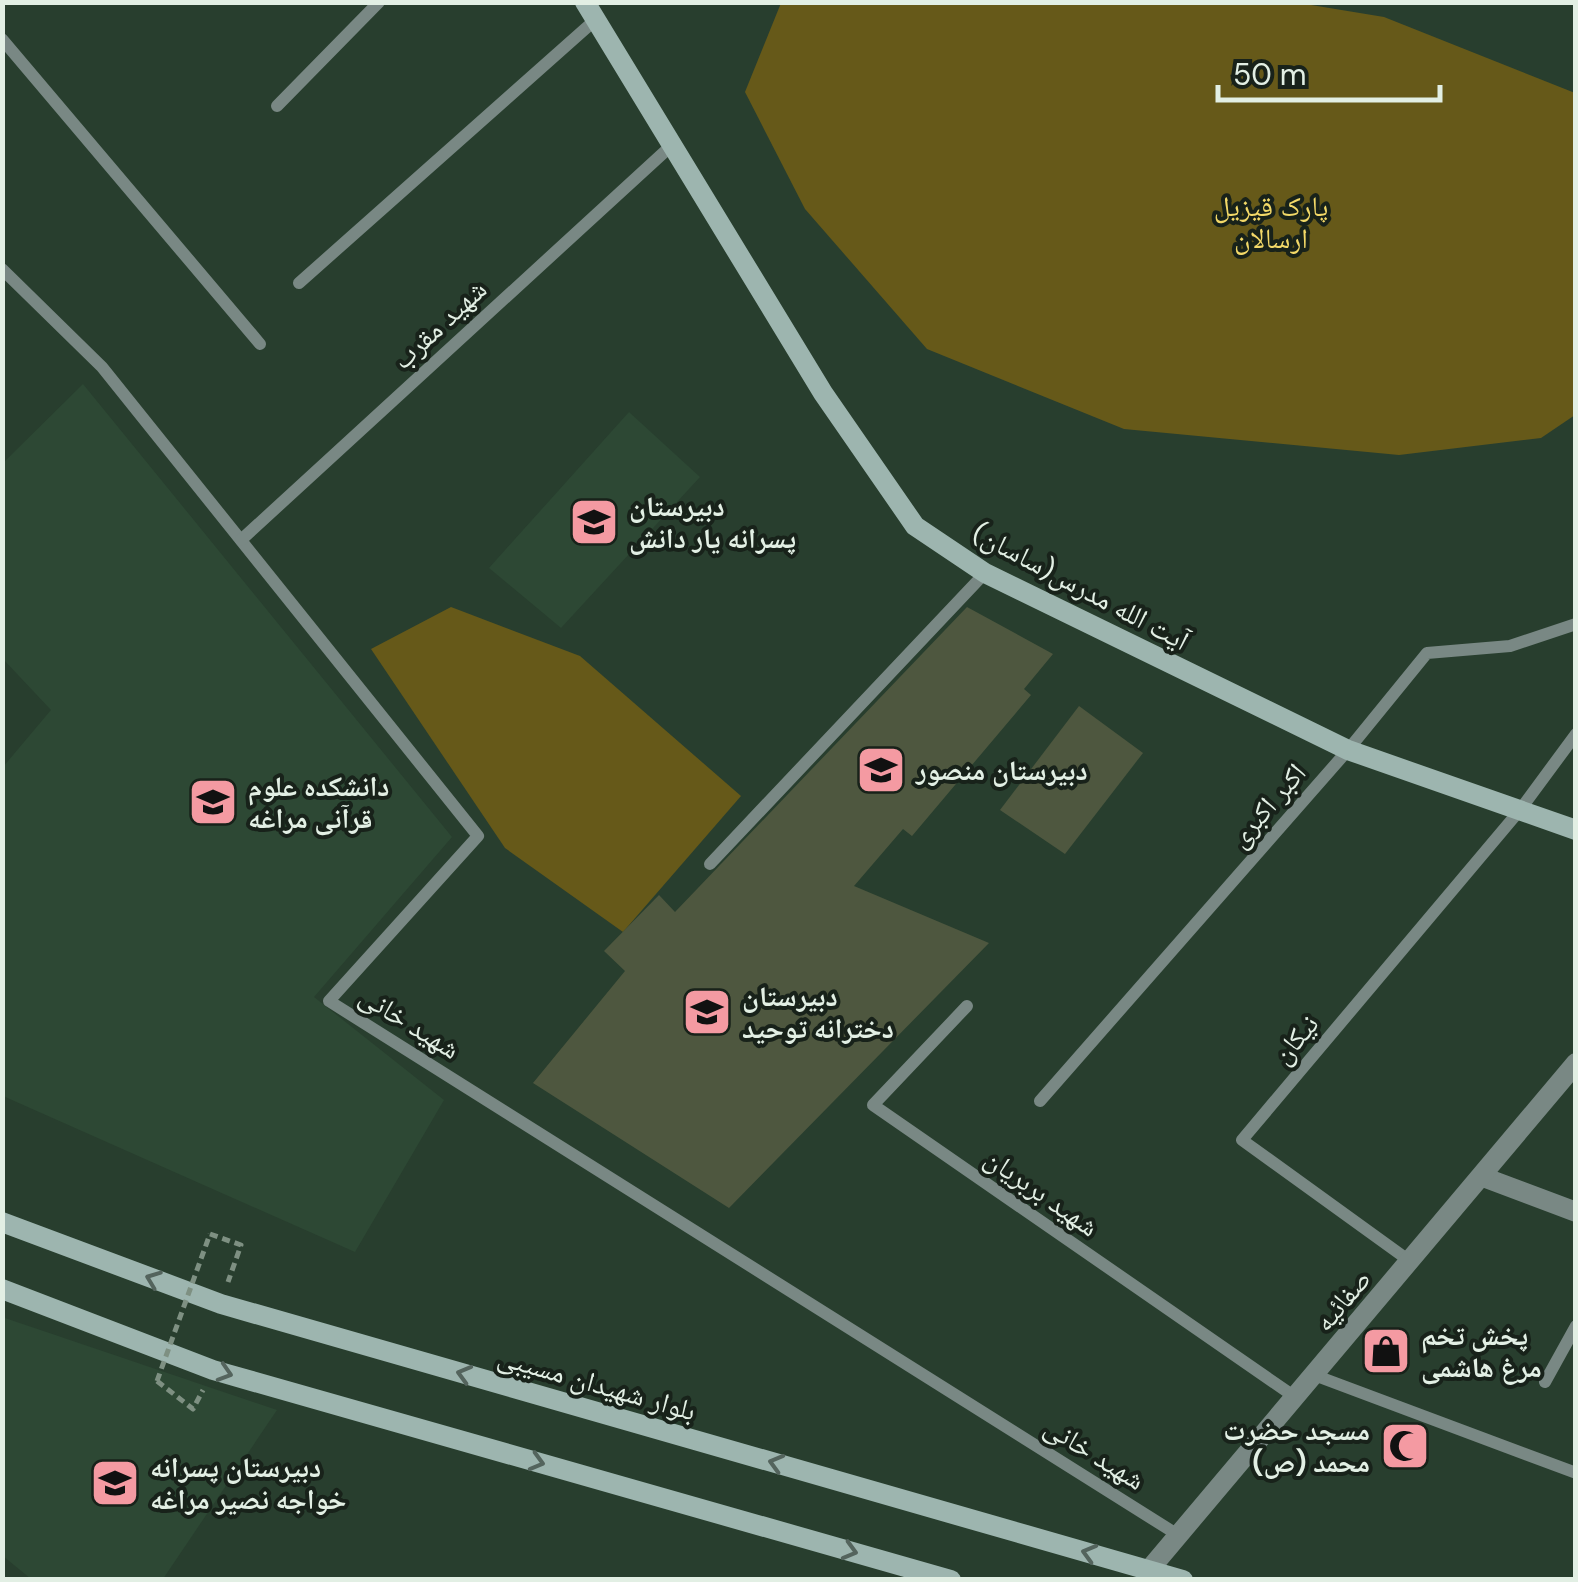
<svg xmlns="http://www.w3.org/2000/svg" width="1578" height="1582" viewBox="0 0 1578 1582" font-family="'DM Sans','Noto Naskh Arabic',sans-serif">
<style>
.built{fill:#2d4834}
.green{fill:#665919}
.building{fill:#4e573f}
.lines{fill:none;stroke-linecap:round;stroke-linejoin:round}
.path{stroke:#7e9082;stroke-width:5;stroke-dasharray:8 5;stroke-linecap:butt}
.lane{stroke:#798884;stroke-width:12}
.street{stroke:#798884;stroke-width:20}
.secondary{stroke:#9db5af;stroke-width:20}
.path-bridge{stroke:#7e9082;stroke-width:5;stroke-dasharray:8 5;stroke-linecap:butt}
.oneway{stroke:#54645d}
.labels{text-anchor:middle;stroke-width:8;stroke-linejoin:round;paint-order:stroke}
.park-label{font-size:28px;fill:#f3d968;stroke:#18221a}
.street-label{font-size:28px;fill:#e2efe4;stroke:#18221a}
.poi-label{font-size:28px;font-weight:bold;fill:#e2efe4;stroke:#18221a;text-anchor:start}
</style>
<rect width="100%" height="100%" fill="#283e2e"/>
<g class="built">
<polygon points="83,384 452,837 314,997 444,1100 355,1252 3,1096 3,767 51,710 3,659 3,463"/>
<polygon points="629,412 700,477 561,628 489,568"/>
<polygon points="2,1317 277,1410 163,1579 31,1579 3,1556"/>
</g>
<g class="green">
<polygon points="1293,2 1384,17 1575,93 1575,415 1541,438 1399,455 1124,429 927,349 805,209 745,92 781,3"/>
<polygon points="451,607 580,656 741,796 623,932 505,848 371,649"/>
</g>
<g class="building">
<polygon points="967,607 1053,654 1024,689 1031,695 912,836 903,829 854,886 989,943 729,1208 533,1083 625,971 604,951 659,895 675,912"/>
<polygon points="1079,706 1143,753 1065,854 1000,810"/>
</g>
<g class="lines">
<g class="path">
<polyline points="210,1234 241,1245 228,1282"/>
<polyline points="157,1381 193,1409 203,1390"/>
</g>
<g class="lane">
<polyline points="2,39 260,344"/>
<polyline points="277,106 379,2"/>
<polyline points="2,269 102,367 478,836 329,1001 1178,1535"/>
<polyline points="299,283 594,21"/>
<polyline points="241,540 672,145"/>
<polyline points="710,864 985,573"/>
<polyline points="967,1006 873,1105 1295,1397"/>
<polyline points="1040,1101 1348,750 1427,653 1510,646 1576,624"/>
<polyline points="1411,1262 1242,1140 1520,810 1576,734"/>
<polyline points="1314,1375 1576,1473"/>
<polyline points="1545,1382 1576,1326"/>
</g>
<g class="street">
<polyline points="1483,1177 1576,1212"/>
<polyline points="1149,1570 1576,1063"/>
</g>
<g class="secondary">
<polyline points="585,2 823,393 915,526 985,573 1348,750 1576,830"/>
<polyline points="2,1222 221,1304 1183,1580"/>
<polyline points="2,1289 213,1370 951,1580"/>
</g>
<polyline class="path-bridge" points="157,1381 210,1234"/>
</g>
<defs><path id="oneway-chevron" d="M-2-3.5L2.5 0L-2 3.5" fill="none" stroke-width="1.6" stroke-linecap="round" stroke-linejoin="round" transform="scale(2.5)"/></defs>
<g class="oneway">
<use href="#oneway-chevron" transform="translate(153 1279) rotate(-159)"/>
<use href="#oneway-chevron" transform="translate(225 1373) rotate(17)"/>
<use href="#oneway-chevron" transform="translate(464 1374) rotate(-164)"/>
<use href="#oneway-chevron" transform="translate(537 1462) rotate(16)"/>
<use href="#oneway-chevron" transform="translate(776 1463) rotate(-164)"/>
<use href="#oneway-chevron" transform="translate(850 1551) rotate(16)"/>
<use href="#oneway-chevron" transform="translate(1089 1553) rotate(-164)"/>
</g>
<defs>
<g id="school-square" transform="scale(2.5)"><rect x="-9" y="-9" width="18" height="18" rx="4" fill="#f49aa2" stroke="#18221a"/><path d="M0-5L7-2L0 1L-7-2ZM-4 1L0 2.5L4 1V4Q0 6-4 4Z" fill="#111"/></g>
<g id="university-square" transform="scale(2.5)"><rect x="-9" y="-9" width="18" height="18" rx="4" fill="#f49aa2" stroke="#18221a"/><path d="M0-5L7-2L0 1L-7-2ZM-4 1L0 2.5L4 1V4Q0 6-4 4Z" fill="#111"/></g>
<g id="shop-square" transform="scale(2.5)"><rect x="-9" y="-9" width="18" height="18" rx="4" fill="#f49aa2" stroke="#18221a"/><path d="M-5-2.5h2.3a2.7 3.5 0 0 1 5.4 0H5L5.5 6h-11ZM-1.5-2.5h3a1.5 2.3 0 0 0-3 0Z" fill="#111"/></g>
<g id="mosque-square" transform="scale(2.5)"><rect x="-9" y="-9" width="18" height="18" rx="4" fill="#f49aa2" stroke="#18221a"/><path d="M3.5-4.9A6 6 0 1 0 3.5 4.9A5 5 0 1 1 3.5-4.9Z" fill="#111"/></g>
</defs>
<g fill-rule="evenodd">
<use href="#school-square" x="594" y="522"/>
<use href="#school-square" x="881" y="770"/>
<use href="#university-square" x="213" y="802"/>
<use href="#school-square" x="707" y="1012"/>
<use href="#shop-square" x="1386" y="1351"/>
<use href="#mosque-square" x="1405" y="1446"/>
<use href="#school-square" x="115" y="1483"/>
</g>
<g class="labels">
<g class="park-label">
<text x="1271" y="216">پارک قیزیل<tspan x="1271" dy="32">ارسالان</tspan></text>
</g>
<g class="street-label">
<text transform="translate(439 324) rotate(-43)" y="10">شهید مقرب</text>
<text transform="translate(1081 586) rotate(28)" y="10">آیت الله مدرس(ساسان)</text>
<text transform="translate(1267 805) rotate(-49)" y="10">اکبر اکبری</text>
<text transform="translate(410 1022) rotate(32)" y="10">شهید خانی</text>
<text transform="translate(1295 1039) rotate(-50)" y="10">نیکان</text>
<text transform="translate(1042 1192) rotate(35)" y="10">شهید بربریان</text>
<text transform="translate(1342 1300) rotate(-50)" y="10">صفائیه</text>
<text transform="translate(597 1383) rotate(16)" y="10">بلوار شهیدان مسیبی</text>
<text transform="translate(1095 1453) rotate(32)" y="10">شهید خانی</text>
</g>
<g class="poi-label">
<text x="629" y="516">دبیرستان<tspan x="629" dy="32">پسرانه یار دانش</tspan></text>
<text x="916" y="780">دبیرستان منصور</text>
<text x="248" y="796">دانشکده علوم<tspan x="248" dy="32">قرآنی مراغه</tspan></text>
<text x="742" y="1006">دبیرستان<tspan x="742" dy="32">دخترانه توحید</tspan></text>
<text x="1421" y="1345">پخش تخم<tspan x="1421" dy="32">مرغ هاشمی</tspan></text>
<text x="1370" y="1440" text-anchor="end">مسجد حضرت<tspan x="1370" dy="32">محمد (ص)</tspan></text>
<text x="150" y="1477">دبیرستان پسرانه<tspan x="150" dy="32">خواجه نصیر مراغه</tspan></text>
</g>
</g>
<rect width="1578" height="1582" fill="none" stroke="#e2efe4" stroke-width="10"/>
<path d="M1218 85v15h222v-15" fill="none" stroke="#e2efe4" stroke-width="5"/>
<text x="1233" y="85" font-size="30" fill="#e2efe4" stroke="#18221a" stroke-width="8" paint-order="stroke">50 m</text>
</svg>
